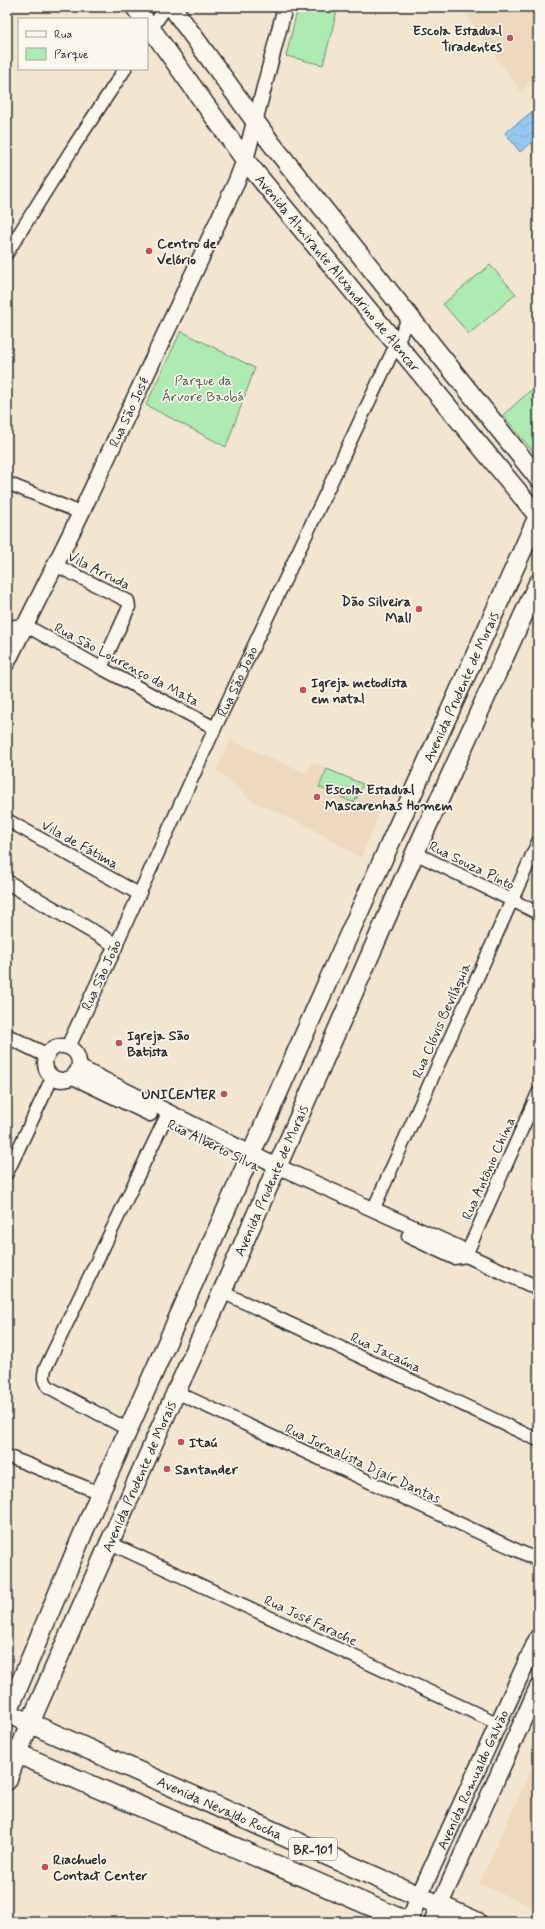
<svg xmlns="http://www.w3.org/2000/svg" width="545" height="1929" viewBox="0 0 545 1929" font-family="Mynerve,sans-serif">
<style>
.built{fill:#eddabe}
.park{fill:#adebb2;stroke:#6c8b6e}
.water{fill:url(#water-waves);stroke:#698aa2}
.lines{fill:none;stroke-linecap:round;stroke-linejoin:round}
.minor-casing{stroke:#2b2b2b;stroke-width:15}
.tertiary-casing{stroke:#2b2b2b;stroke-width:17}
.secondary-casing{stroke:#2b2b2b;stroke-width:19}
.primary-casing{stroke:#2b2b2b;stroke-width:21}
.trunk-casing{stroke:#2b2b2b;stroke-width:22}
.minor{stroke:#fbf7ec;stroke-width:12}
.tertiary{stroke:#fbf7ec;stroke-width:14}
.secondary{stroke:#fbf7ec;stroke-width:16}
.primary{stroke:#fbf7ec;stroke-width:18}
.trunk{stroke:#fbf7ec;stroke-width:19}
.poi-dot{fill:#d1495b;stroke:#fbf7ec;stroke-width:1.5}
.labels{text-anchor:middle;stroke-width:3.5;stroke-linejoin:round;paint-order:stroke}
.shield{fill:#fbf7ec;stroke:#696865;stroke-width:1}
.shield-label{font-size:13px;font-weight:bold;fill:#2b2b2b}
.poi-label{font-size:14px;font-weight:bold;fill:#2b2b2b;stroke:#fbf7ec;text-anchor:start}
.street-label{font-size:14px;fill:#2b2b2b;stroke:#fbf7ec}
.park-label{font-size:14px;fill:#4c5b4d;stroke:#fbf7ec}
</style>
<defs>
<pattern id="water-waves" width="16" height="10" patternUnits="userSpaceOnUse"><rect width="16" height="10" fill="#93c9f2"/><path d="M0 5q4-4 8 0t8 0" fill="none" stroke="#7fadd0"/></pattern>
</defs>
<rect width="100%" height="100%" fill="#f3e6d1"/>
<filter id="ink" filterUnits="userSpaceOnUse"><feTurbulence type="fractalNoise" baseFrequency=".025" numOctaves="2"/><feDisplacementMap in="SourceGraphic" scale="8" xChannelSelector="R" yChannelSelector="G"/><feConvolveMatrix kernelMatrix="1 2 1 2 8 2 1 2 1" color-interpolation-filters="sRGB"/></filter>
<g filter="url(#ink)">
<g class="built">
<polygon points="460,7 538,7 538,69 522,93"/>
<polygon points="230,740 307,773 312,762 387,794 361,858 312,829 252,801 216,770"/>
<polygon points="538,1754 538,1910 479,1884"/>
</g>
<g class="park">
<polygon points="298,7 338,7 323,65 286,56"/>
<polygon points="490,265 516,294 469,334 443,304"/>
<polygon points="181,331 255,368 226,447 146,405"/>
<polygon points="538,384 538,458 503,415"/>
<polygon points="327,769 363,784 354,803 319,787"/>
</g>
<polygon class="water" points="538,107 538,138 520,152 505,133"/>
<g class="lines">
<g class="minor-casing">
<g id="minor">
<polyline points="148,34 166,7"/>
<polyline points="7,253 74,146 125,69"/>
<polyline points="7,483 81,513"/>
<polyline points="55,565 128,601 129,607 101,668"/>
<polyline points="7,627 25,625 101,668 215,728"/>
<polyline points="7,820 139,894"/>
<polyline points="415,853 538,913"/>
<path id="s1" d="M116,945l99,-217 194,-411"/>
<polyline points="7,1173 52,1078"/>
<polyline points="373,1210 538,842"/>
<polyline points="466,1255 538,1093"/>
<polyline points="222,1292 538,1440"/>
<polyline points="176,1392 538,1560"/>
<path d="M129,1430l-79,-42c-7,-6 -7,-10 -5,-19l123,-256"/>
<polyline points="7,1456 100,1493"/>
<polyline points="110,1543 499,1724"/>
</g>
</g>
<g class="tertiary-casing">
<g id="tertiary">
<polyline points="255,122 285,7"/>
<polyline points="7,882 116,945 68,1047"/>
<polyline points="7,1036 46,1055"/>
<circle cx="62" cy="1063" r="17"/>
<polyline points="79,1067 277,1166 459,1248 466,1255 538,1288"/>
<polyline points="73,1077 150,1114"/>
<polyline points="409,1236 454,1257 466,1255"/>
</g>
</g>
<g class="secondary-casing">
<g id="secondary">
<path id="s2" d="M7,662l74,-149 155,-330 9,-23 10,-38"/>
<path id="s3" d="M409,1922l10,-26 119,-259"/>
<polyline points="432,1922 538,1687"/>
</g>
</g>
<g class="primary-casing">
<g id="primary">
<polyline points="135,7 144,19"/>
<polyline points="172,7 271,143 538,478"/>
<path id="s4" d="M147,23l98,137 293,356"/>
<path id="s5" d="M7,1714l93,-221 232,-521 206,-456"/>
<path id="s6" d="M7,1781l23,-58 146,-331 46,-100 193,-439 123,-270"/>
</g>
</g>
<g class="trunk-casing">
<g id="trunk">
<path id="s7" d="M7,1713l470,209"/>
<polyline points="7,1749 408,1922"/>
</g>
</g>
<use href="#minor" class="minor"/>
<use href="#tertiary" class="tertiary"/>
<use href="#secondary" class="secondary"/>
<use href="#primary" class="primary"/>
<use href="#trunk" class="trunk"/>
</g>
</g>
<g class="poi-dot">
<circle cx="510" cy="38" r="4"/>
<circle cx="149" cy="251" r="4"/>
<circle cx="419" cy="609" r="4"/>
<circle cx="303" cy="690" r="4"/>
<circle cx="317" cy="797" r="4"/>
<circle cx="119" cy="1043" r="4"/>
<circle cx="224" cy="1094" r="4"/>
<circle cx="181" cy="1442" r="4"/>
<circle cx="167" cy="1469" r="4"/>
<circle cx="45" cy="1867" r="4"/>
</g>
<g class="labels">
<rect class="shield" x="289" y="1838" width="48" height="22" rx="3"/>
<g class="shield-label">
<text x="313" y="1854">BR-101</text>
</g>
<g class="poi-label">
<text x="502" y="35" text-anchor="end">Escola Estadual<tspan x="502" dy="16">Tiradentes</tspan></text>
<text x="157" y="248">Centro de<tspan x="157" dy="16">Velório</tspan></text>
<text x="411" y="606" text-anchor="end">Dão Silveira<tspan x="411" dy="16">Mall</tspan></text>
<text x="311" y="687">Igreja metodista<tspan x="311" dy="16">em natal</tspan></text>
<text x="325" y="794">Escola Estadual<tspan x="325" dy="16">Mascarenhas Homem</tspan></text>
<text x="127" y="1040">Igreja São<tspan x="127" dy="16">Batista</tspan></text>
<text x="216" y="1099" text-anchor="end">UNICENTER</text>
<text x="189" y="1447">Itaú</text>
<text x="175" y="1474">Santander</text>
<text x="53" y="1864">Riachuelo<tspan x="53" dy="16">Contact Center</tspan></text>
</g>
<g class="street-label">
<text dy="5" stroke="none"><textPath href="#s4" startOffset="315">Avenida Almirante Alexandrino de Alencar</textPath></text>
<text dy="5" stroke="none"><textPath href="#s2" startOffset="278">Rua São José</textPath></text>
<text transform="translate(99 570) rotate(27)" y="5">Vila Arruda</text>
<text transform="translate(127 664) rotate(28)" y="5">Rua São Lourenço da Mata</text>
<text dy="5" stroke="none"><textPath href="#s1" startOffset="290">Rua São João</textPath></text>
<text dy="5" stroke="none"><textPath href="#s5" startOffset="1123">Avenida Prudente de Morais</textPath></text>
<text transform="translate(80 844) rotate(29)" y="5">Vila de Fátima</text>
<text transform="translate(472 865) rotate(26)" y="5">Rua Souza Pinto</text>
<text transform="translate(101 975) rotate(-65)" y="5">Rua São João</text>
<text transform="translate(441 1020) rotate(-66)" y="5">Rua Clóvis Beviláquia</text>
<text transform="translate(214 1145) rotate(26)" y="5">Rua Alberto Silva</text>
<text transform="translate(488 1168) rotate(-66)" y="5">Rua Antônio China</text>
<text dy="5" stroke="none"><textPath href="#s6" startOffset="656">Avenida Prudente de Morais</textPath></text>
<text transform="translate(386 1352) rotate(25)" y="5">Rua Jacaúna</text>
<text transform="translate(363 1463) rotate(25)" y="5">Rua Jornalista Djair Dantas</text>
<text dy="5" stroke="none"><textPath href="#s6" startOffset="332">Avenida Prudente de Morais</textPath></text>
<text transform="translate(311 1620) rotate(25)" y="5">Rua José Farache</text>
<text dy="5" stroke="none"><textPath href="#s3" startOffset="156">Avenida Romualdo Galvão</textPath></text>
<text dy="5" stroke="none"><textPath href="#s7" startOffset="233">Avenida Nevaldo Rocha</textPath></text>
</g>
<g class="park-label">
<text x="203" y="385">Parque da<tspan x="203" dy="16">Árvore Baobá</tspan></text>
</g>
</g>
<rect width="545" height="1929" fill="none" stroke="#fbf7ec" stroke-width="24"/>
<rect x="12" y="12" width="521" height="1905" fill="none" stroke="#2b2b2b" stroke-width="1.5" filter="url(#ink)"/>
<rect x="18" y="18" width="130" height="52" fill="#fbf7ec" stroke="#a8a59f"/>
<rect x="26" y="31" width="20" height="6" fill="#fbf7ec" stroke="#a8a59f"/>
<text x="54" y="38" font-size="12" fill="#2b2b2b">Rua</text>
<rect x="26" y="48" width="20" height="12" fill="#adebb2" stroke="#a8a59f"/>
<text x="54" y="58" font-size="12" fill="#2b2b2b">Parque</text>
</svg>
